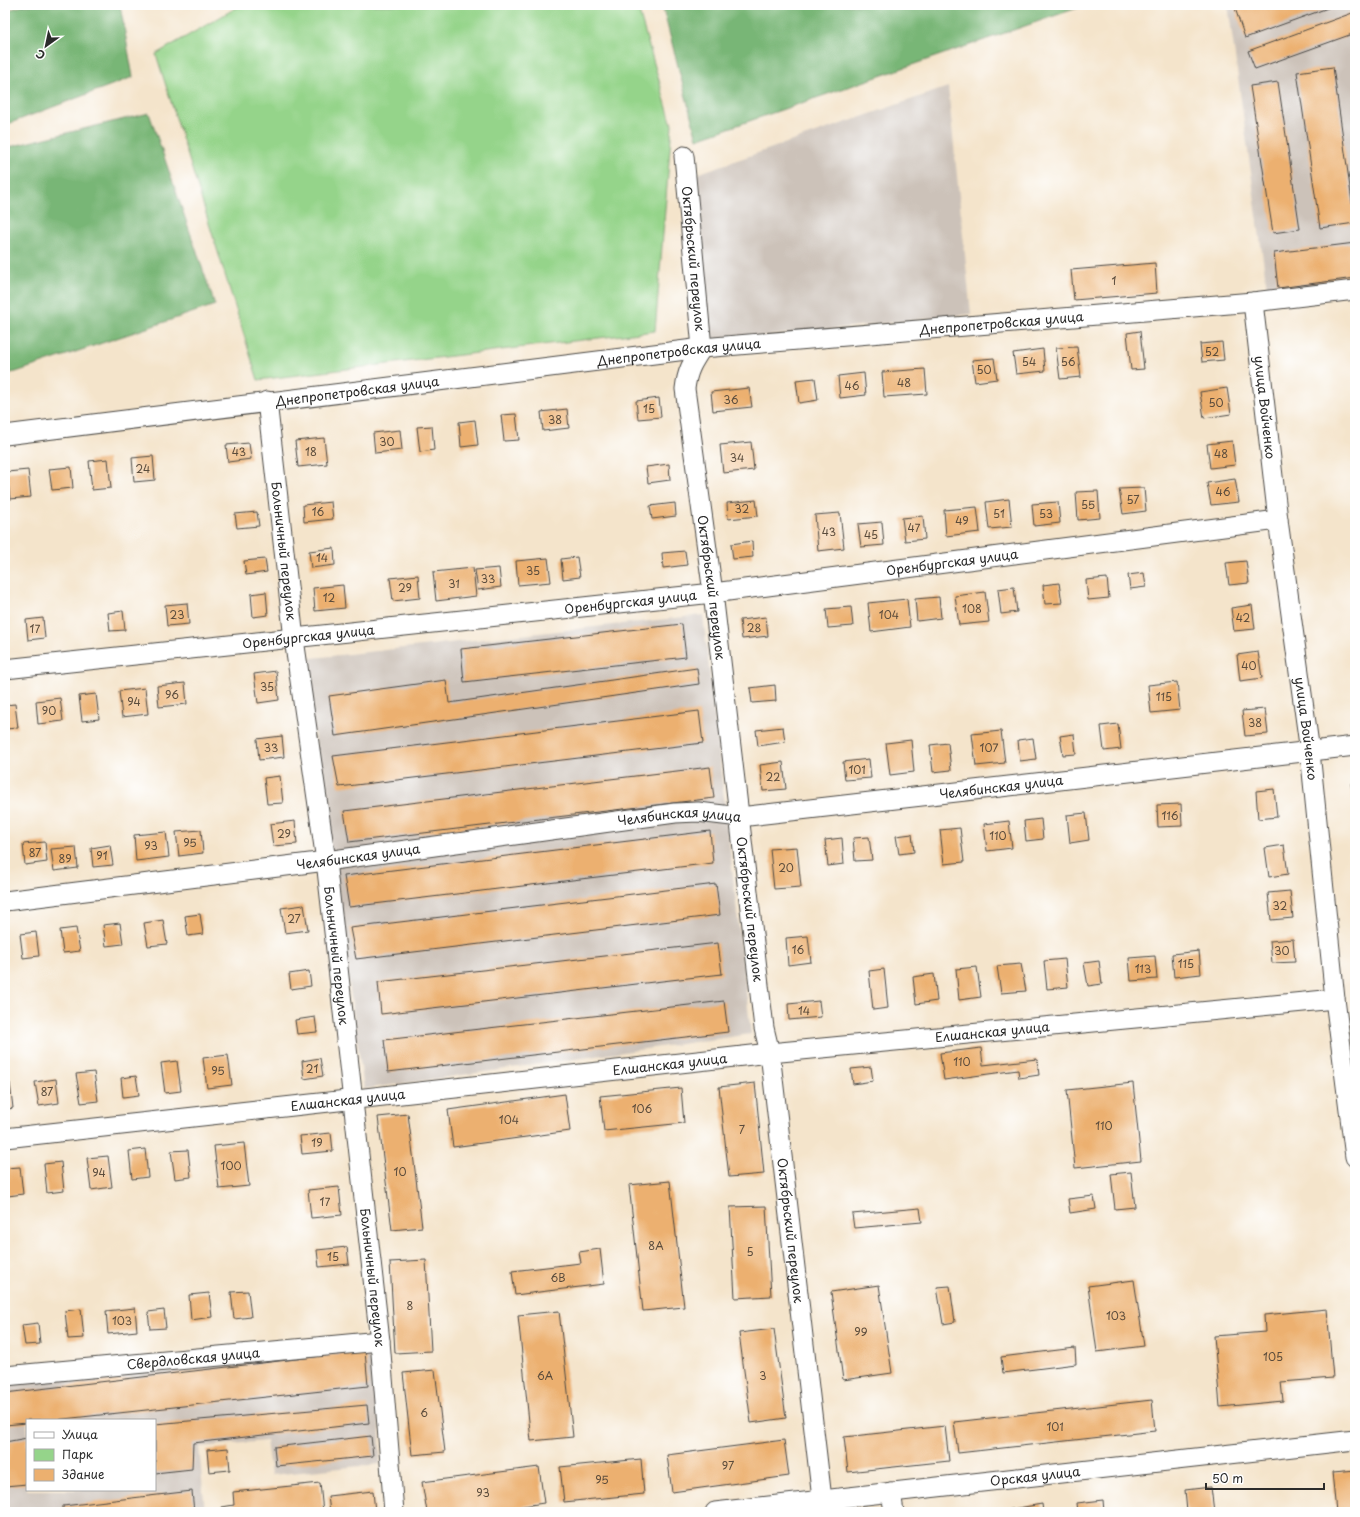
<svg xmlns="http://www.w3.org/2000/svg" width="1360" height="1517" viewBox="0 0 1360 1517" font-family="'Playpen Sans',sans-serif">
<style>
.industrial{fill:#ccc2b9;fill-rule:evenodd}
.green{fill:#95d48a;stroke:#60805a}
.forest{fill:#78b676;stroke:#527050}
.building{fill:#ecb06f}
.lines{fill:none;stroke-linecap:round;stroke-linejoin:round}
.minor-casing{stroke:#494743;stroke-width:21}
.minor{stroke:#fff;stroke-width:19}
.labels{text-anchor:middle;stroke-width:3;stroke-linejoin:round;paint-order:stroke}
.number-label{font-size:11px;fill:#5b4c3c}
.street-label{font-size:13px;fill:#2b2b2b;stroke:#fff}
</style>
<rect width="100%" height="100%" fill="#fff"/>
<filter id="ink" filterUnits="userSpaceOnUse"><feTurbulence type="fractalNoise" baseFrequency=".025" numOctaves="2"/><feDisplacementMap in="SourceGraphic" scale="8" xChannelSelector="R" yChannelSelector="G"/><feConvolveMatrix kernelMatrix="1 2 1 2 8 2 1 2 1" color-interpolation-filters="sRGB"/></filter>
<filter id="wash" filterUnits="userSpaceOnUse"><feTurbulence type="fractalNoise" baseFrequency=".012" numOctaves="4" result="noise"/><feDisplacementMap in="SourceGraphic" scale="16" xChannelSelector="R" yChannelSelector="G"/><feGaussianBlur stdDeviation="0.9" result="paint"/><feColorMatrix in="noise" values="0 0 0 0 0 0 0 0 0 0 0 0 0 0 0 0 0 1.4 0 .05"/><feComposite in="paint" operator="in"/></filter>
<g filter="url(#wash)">
<rect width="100%" height="100%" fill="#f4e4cb"/>
<g class="industrial">
<polygon points="1228,5 1355,5 1355,286 1268,296"/>
<polygon points="948,87 971,314 710,342 694,175"/>
<polygon points="703,615 751,1034 364,1089 304,659"/>
<path d="M371,1348l9,80v36l-109,11 -5,-34 -67,6 6,65h-200v-129zM27,1420h128v70h-128z"/>
</g>
<polygon class="green" points="241,5 637,5 672,125 655,331 258,380 156,54"/>
<g class="forest">
<polygon points="25,5 120,5 133,77 5,125 5,11"/>
<polygon points="662,5 1086,5 697,139"/>
<polygon points="149,113 215,305 16,372 5,374 5,148"/>
</g>
<g id="blocks">
<g class="building">
<polygon points="1234,5 1336,5 1245,38"/>
<polygon points="1355,12 1355,33 1255,69 1248,51"/>
<polygon points="1333,67 1355,223 1320,228 1297,72"/>
<polygon points="1278,82 1300,229 1273,233 1250,86"/>
<polygon points="1355,243 1355,278 1278,288 1274,253"/>
<polygon points="1155,263 1157,293 1074,300 1071,270"/>
<polygon points="1140,331 1144,369 1131,370 1127,333"/>
<polygon points="1222,342 1224,360 1202,362 1200,344"/>
<polygon points="1077,347 1081,377 1060,379 1056,348"/>
<polygon points="1043,349 1045,371 1016,374 1013,353"/>
<polygon points="994,358 997,379 975,382 972,360"/>
<polygon points="925,369 927,394 884,397 882,372"/>
<polygon points="864,373 866,395 840,398 838,376"/>
<polygon points="815,378 818,400 799,403 796,380"/>
<polygon points="749,388 752,407 713,411 711,392"/>
<polygon points="1227,388 1231,414 1204,418 1200,392"/>
<polygon points="659,398 661,417 638,419 636,401"/>
<polygon points="567,409 569,428 543,431 541,412"/>
<polygon points="516,414 519,440 504,441 501,415"/>
<polygon points="475,420 478,445 461,447 459,422"/>
<polygon points="432,426 434,450 420,452 417,427"/>
<polygon points="400,430 402,450 375,453 373,433"/>
<polygon points="324,438 327,464 298,467 295,441"/>
<polygon points="1232,441 1235,465 1210,468 1207,444"/>
<polygon points="751,442 754,470 723,473 720,445"/>
<polygon points="249,443 251,459 228,462 226,445"/>
<polygon points="153,456 155,480 134,482 132,458"/>
<polygon points="108,459 111,488 92,490 89,461"/>
<polygon points="669,464 670,480 648,483 646,467"/>
<polygon points="71,467 73,488 52,490 49,469"/>
<polygon points="28,470 31,497 10,499 7,472"/>
<polygon points="1235,479 1239,502 1211,505 1207,483"/>
<polygon points="1144,488 1146,511 1123,514 1119,489"/>
<polygon points="1098,491 1100,518 1078,520 1076,492"/>
<polygon points="1009,499 1012,527 989,529 986,502"/>
<polygon points="756,500 758,516 728,519 727,503"/>
<polygon points="331,502 333,519 304,522 303,505"/>
<polygon points="1058,502 1060,523 1034,526 1032,504"/>
<polygon points="675,503 676,516 652,519 650,506"/>
<polygon points="977,507 980,532 946,536 944,510"/>
<polygon points="257,512 259,526 237,528 235,514"/>
<polygon points="840,513 844,548 818,551 815,515"/>
<polygon points="923,516 925,539 905,541 902,518"/>
<polygon points="882,522 884,545 861,547 858,524"/>
<polygon points="752,541 753,557 733,559 731,544"/>
<polygon points="334,548 335,565 311,568 309,551"/>
<polygon points="685,551 687,565 663,568 662,553"/>
<polygon points="577,557 580,577 563,579 561,559"/>
<polygon points="548,558 551,582 518,585 516,561"/>
<polygon points="265,559 267,572 246,575 244,561"/>
<polygon points="1246,561 1249,583 1229,585 1226,563"/>
<polygon points="473,568 476,596 436,601 433,572"/>
<polygon points="499,568 501,587 478,590 475,570"/>
<polygon points="1144,573 1146,587 1130,589 1128,575"/>
<polygon points="418,575 420,598 393,601 390,578"/>
<polygon points="1107,578 1109,598 1088,600 1086,580"/>
<polygon points="1059,583 1062,603 1045,604 1043,585"/>
<polygon points="343,585 345,608 315,611 313,588"/>
<polygon points="1014,587 1017,612 1001,614 998,589"/>
<polygon points="266,592 268,615 253,617 251,594"/>
<polygon points="985,592 989,622 959,625 955,596"/>
<polygon points="939,597 941,618 917,621 915,599"/>
<polygon points="907,599 910,627 871,632 868,603"/>
<polygon points="187,603 189,624 167,626 165,605"/>
<polygon points="1252,605 1255,629 1234,631 1231,608"/>
<polygon points="851,607 853,626 828,628 826,609"/>
<polygon points="123,611 125,630 110,631 108,613"/>
<polygon points="766,617 768,636 742,639 740,620"/>
<polygon points="43,618 45,638 28,640 26,620"/>
<polygon points="682,624 686,657 464,682 461,649"/>
<polygon points="1258,652 1262,678 1240,681 1237,655"/>
<polygon points="697,668 699,684 335,736 329,696 446,680 449,703"/>
<polygon points="276,671 279,700 258,703 254,674"/>
<polygon points="1177,682 1180,710 1151,713 1148,685"/>
<polygon points="185,683 187,704 159,707 157,686"/>
<polygon points="775,685 776,701 752,703 750,688"/>
<polygon points="145,688 148,714 122,717 119,691"/>
<polygon points="96,694 99,719 82,721 79,696"/>
<polygon points="60,698 63,721 38,724 36,701"/>
<polygon points="15,704 18,728 5,729 5,705"/>
<polygon points="1265,709 1268,734 1245,736 1242,711"/>
<polygon points="699,711 703,743 339,787 333,756"/>
<polygon points="1118,724 1121,749 1104,751 1101,726"/>
<polygon points="783,727 785,742 758,746 756,730"/>
<polygon points="1001,731 1005,763 976,766 972,734"/>
<polygon points="1074,734 1076,754 1063,755 1060,736"/>
<polygon points="282,736 284,757 259,760 257,739"/>
<polygon points="1033,738 1036,759 1020,761 1018,740"/>
<polygon points="911,740 914,772 890,775 886,743"/>
<polygon points="948,743 951,770 933,772 930,745"/>
<polygon points="869,759 871,778 845,780 843,762"/>
<polygon points="783,762 786,789 763,791 760,765"/>
<polygon points="710,767 714,798 349,842 344,811"/>
<polygon points="280,776 283,803 267,804 264,778"/>
<polygon points="1351,784 1355,784 1355,811 1354,811"/>
<polygon points="1274,789 1277,817 1258,819 1256,791"/>
<polygon points="1181,804 1182,826 1158,827 1157,805"/>
<polygon points="1086,813 1089,840 1070,843 1067,815"/>
<polygon points="1041,819 1043,839 1026,841 1024,821"/>
<polygon points="295,821 297,844 273,846 270,824"/>
<polygon points="1009,821 1012,848 987,851 984,824"/>
<polygon points="960,828 964,862 944,864 940,830"/>
<polygon points="201,830 203,853 179,856 176,832"/>
<polygon points="710,831 713,863 349,907 344,876"/>
<polygon points="166,832 169,857 136,861 134,835"/>
<polygon points="912,834 914,852 899,854 896,836"/>
<polygon points="869,837 872,860 855,861 853,838"/>
<polygon points="842,838 844,864 828,866 825,840"/>
<polygon points="45,842 47,862 25,865 23,844"/>
<polygon points="110,845 113,865 93,867 91,848"/>
<polygon points="1284,845 1288,874 1269,877 1265,848"/>
<polygon points="76,847 78,868 54,871 51,849"/>
<polygon points="797,847 801,887 774,889 770,849"/>
<polygon points="716,884 720,915 356,959 350,928"/>
<polygon points="1290,891 1293,918 1271,920 1268,893"/>
<polygon points="304,905 308,930 285,933 281,908"/>
<polygon points="200,914 203,934 188,936 185,916"/>
<polygon points="163,920 167,944 148,946 144,923"/>
<polygon points="120,923 123,944 106,946 103,925"/>
<polygon points="76,928 80,951 63,953 60,930"/>
<polygon points="36,932 39,956 23,958 20,934"/>
<polygon points="808,936 811,962 788,965 786,938"/>
<polygon points="1293,939 1295,962 1272,963 1270,941"/>
<polygon points="718,943 722,974 381,1014 378,982"/>
<polygon points="1199,951 1201,974 1174,977 1172,954"/>
<polygon points="1155,956 1157,979 1131,981 1129,958"/>
<polygon points="1065,959 1068,987 1047,989 1044,961"/>
<polygon points="1099,961 1102,984 1088,986 1084,963"/>
<polygon points="1021,964 1026,991 1001,993 997,966"/>
<polygon points="977,967 981,997 959,1000 956,969"/>
<polygon points="884,969 888,1008 873,1010 869,971"/>
<polygon points="309,971 311,986 291,989 289,974"/>
<polygon points="934,974 937,1001 916,1004 913,977"/>
<polygon points="724,1001 728,1032 388,1072 384,1040"/>
<polygon points="819,1001 821,1017 789,1020 788,1004"/>
<polygon points="315,1017 317,1032 297,1034 295,1020"/>
<polygon points="981,1048 983,1065 1037,1059 1039,1075 1019,1078 1018,1070 944,1080 940,1053"/>
<polygon points="228,1055 232,1085 207,1088 203,1058"/>
<polygon points="320,1058 323,1076 304,1079 302,1061"/>
<polygon points="177,1061 181,1091 165,1093 161,1063"/>
<polygon points="871,1067 873,1081 853,1084 851,1069"/>
<polygon points="94,1072 98,1101 81,1103 76,1074"/>
<polygon points="136,1076 139,1095 123,1097 121,1078"/>
<polygon points="56,1079 59,1103 39,1106 35,1082"/>
<polygon points="10,1083 13,1108 5,1110 5,1084"/>
<polygon points="755,1083 764,1174 729,1177 719,1087"/>
<polygon points="1133,1083 1141,1161 1075,1168 1067,1090"/>
<polygon points="681,1088 684,1123 604,1131 600,1096"/>
<polygon points="565,1094 570,1131 453,1147 448,1110"/>
<polygon points="408,1114 422,1227 392,1230 378,1117"/>
<polygon points="331,1133 333,1151 302,1154 300,1136"/>
<polygon points="244,1143 249,1186 219,1189 214,1146"/>
<polygon points="145,1149 148,1177 132,1179 129,1151"/>
<polygon points="188,1150 191,1177 175,1179 171,1151"/>
<polygon points="108,1156 112,1187 91,1190 87,1158"/>
<polygon points="61,1162 64,1191 47,1193 44,1164"/>
<polygon points="20,1167 23,1194 8,1196 5,1168"/>
<polygon points="1131,1172 1135,1207 1115,1209 1111,1174"/>
<polygon points="670,1181 684,1307 643,1311 629,1185"/>
<polygon points="339,1187 342,1215 311,1218 308,1190"/>
<polygon points="1094,1196 1096,1209 1070,1213 1068,1199"/>
<polygon points="766,1206 771,1296 735,1298 730,1207"/>
<polygon points="920,1208 922,1222 854,1228 852,1214"/>
<polygon points="347,1247 349,1264 319,1267 317,1250"/>
<polygon points="600,1249 604,1284 515,1295 512,1271 581,1263 579,1252"/>
<polygon points="426,1260 431,1351 395,1353 390,1262"/>
<polygon points="1134,1280 1144,1346 1097,1352 1088,1286"/>
<polygon points="879,1285 892,1373 843,1380 831,1292"/>
<polygon points="950,1286 955,1322 943,1324 937,1287"/>
<polygon points="248,1291 251,1317 234,1319 231,1292"/>
<polygon points="209,1293 212,1317 191,1320 189,1295"/>
<polygon points="135,1308 137,1331 108,1334 106,1311"/>
<polygon points="81,1309 84,1338 68,1339 65,1311"/>
<polygon points="1327,1309 1333,1378 1281,1382 1283,1401 1220,1407 1214,1336 1265,1332 1264,1315"/>
<polygon points="164,1310 166,1328 150,1329 148,1312"/>
<polygon points="559,1311 573,1437 531,1441 518,1315"/>
<polygon points="38,1323 40,1344 25,1345 22,1325"/>
<polygon points="774,1329 786,1418 751,1423 739,1333"/>
<polygon points="1075,1348 1076,1364 1003,1373 1001,1357"/>
<polygon points="365,1351 368,1386 54,1420 27,1420 27,1423 5,1425 5,1393"/>
<polygon points="435,1370 445,1452 412,1455 403,1373"/>
<polygon points="1152,1400 1155,1431 958,1453 954,1422"/>
<polygon points="367,1405 369,1423 193,1443 192,1469 155,1473 155,1424"/>
<polygon points="945,1426 949,1461 848,1472 844,1437"/>
<polygon points="371,1436 373,1456 276,1466 274,1447"/>
<polygon points="27,1438 27,1484 5,1486 5,1442"/>
<polygon points="784,1440 789,1476 672,1492 667,1455"/>
<polygon points="228,1448 230,1470 209,1472 207,1450"/>
<polygon points="641,1459 644,1494 564,1502 560,1467"/>
<polygon points="539,1467 544,1503 482,1512 427,1512 422,1482"/>
<polygon points="1355,1470 1355,1512 1336,1512 1332,1472"/>
<polygon points="320,1483 323,1512 222,1512 222,1507 234,1505 233,1492"/>
<polygon points="1211,1487 1214,1512 1187,1512 1185,1490"/>
<polygon points="192,1491 194,1512 63,1512 63,1506"/>
<polygon points="373,1491 375,1512 330,1512 328,1496"/>
<polygon points="1103,1500 1104,1512 1078,1512 1077,1503"/>
<polygon points="1042,1504 1043,1512 1000,1512 1000,1511"/>
<polygon points="35,1509 35,1512 21,1512 21,1511"/>
</g>
</g>
</g>
<g filter="url(#ink)">
<use href="#blocks" fill-opacity="0" stroke="#494743" stroke-width="1"/>
<g class="lines">
<g class="minor-casing">
<g id="minor">
<path id="s1" d="M684,156l18,192c-10,15 -15,23 -17,41l28,204 51,435 6,25 52,446"/>
<path id="s2" d="M1253,302l25,218 32,232 25,247 20,158"/>
<path id="s3" d="M267,401l27,238 32,222 54,480 14,171"/>
<path id="s4" d="M5,435l697,-87 551,-46 102,-12"/>
<path id="s5" d="M5,669l708,-76 565,-73"/>
<path id="s6" d="M5,901l321,-40 349,-48 23,-1 42,5 615,-71"/>
<path id="s7" d="M5,1138l765,-85 565,-54"/>
<path id="s8" d="M5,1376l375,-35"/>
<polyline points="891,1492 894,1512"/>
<path id="s9" d="M715,1512l640,-72"/>
</g>
</g>
<use href="#minor" class="minor"/>
</g>
</g>
<g class="labels">
<g class="number-label">
<text x="1114" y="285">1</text>
<text x="1212" y="356">52</text>
<text x="1029" y="366">54</text>
<text x="1068" y="366">56</text>
<text x="984" y="374">50</text>
<text x="904" y="387">48</text>
<text x="852" y="390">46</text>
<text x="731" y="404">36</text>
<text x="1216" y="407">50</text>
<text x="649" y="413">15</text>
<text x="555" y="424">38</text>
<text x="387" y="446">30</text>
<text x="239" y="456">43</text>
<text x="311" y="456">18</text>
<text x="1221" y="458">48</text>
<text x="737" y="462">34</text>
<text x="143" y="473">24</text>
<text x="1223" y="496">46</text>
<text x="1133" y="504">57</text>
<text x="1088" y="509">55</text>
<text x="742" y="513">32</text>
<text x="318" y="516">16</text>
<text x="999" y="518">51</text>
<text x="1046" y="518">53</text>
<text x="962" y="525">49</text>
<text x="914" y="532">47</text>
<text x="829" y="536">43</text>
<text x="871" y="539">45</text>
<text x="322" y="562">14</text>
<text x="533" y="575">35</text>
<text x="488" y="583">33</text>
<text x="454" y="588">31</text>
<text x="405" y="592">29</text>
<text x="329" y="602">12</text>
<text x="972" y="613">108</text>
<text x="177" y="619">23</text>
<text x="889" y="619">104</text>
<text x="1243" y="622">42</text>
<text x="754" y="632">28</text>
<text x="35" y="633">17</text>
<text x="1249" y="670">40</text>
<text x="267" y="691">35</text>
<text x="172" y="699">96</text>
<text x="1164" y="701">115</text>
<text x="134" y="706">94</text>
<text x="49" y="715">90</text>
<text x="1255" y="727">38</text>
<text x="271" y="752">33</text>
<text x="989" y="752">107</text>
<text x="857" y="774">101</text>
<text x="773" y="781">22</text>
<text x="1170" y="820">116</text>
<text x="284" y="838">29</text>
<text x="998" y="840">110</text>
<text x="190" y="847">95</text>
<text x="151" y="850">93</text>
<text x="35" y="857">87</text>
<text x="102" y="860">91</text>
<text x="65" y="863">89</text>
<text x="786" y="872">20</text>
<text x="1280" y="910">32</text>
<text x="294" y="923">27</text>
<text x="798" y="954">16</text>
<text x="1282" y="955">30</text>
<text x="1186" y="968">115</text>
<text x="1143" y="973">113</text>
<text x="804" y="1015">14</text>
<text x="962" y="1066">110</text>
<text x="312" y="1073">21</text>
<text x="218" y="1075">95</text>
<text x="47" y="1096">87</text>
<text x="642" y="1113">106</text>
<text x="509" y="1124">104</text>
<text x="1104" y="1130">110</text>
<text x="742" y="1134">7</text>
<text x="317" y="1147">19</text>
<text x="231" y="1170">100</text>
<text x="400" y="1176">10</text>
<text x="99" y="1177">94</text>
<text x="325" y="1206">17</text>
<text x="656" y="1250">8А</text>
<text x="750" y="1256">5</text>
<text x="333" y="1261">15</text>
<text x="558" y="1282">6В</text>
<text x="410" y="1310">8</text>
<text x="1116" y="1320">103</text>
<text x="122" y="1325">103</text>
<text x="861" y="1336">99</text>
<text x="1273" y="1361">105</text>
<text x="545" y="1380">6А</text>
<text x="763" y="1380">3</text>
<text x="424" y="1417">6</text>
<text x="1055" y="1431">101</text>
<text x="728" y="1470">97</text>
<text x="602" y="1484">95</text>
<text x="483" y="1497">93</text>
</g>
<g class="street-label">
<text dy="5" stroke="none"><textPath href="#s1" startOffset="103">Октябрьский переулок</textPath></text>
<text dy="5" stroke="none"><textPath href="#s4" startOffset="1003">Днепропетровская улица</textPath></text>
<text dy="5" stroke="none"><textPath href="#s4" startOffset="679">Днепропетровская улица</textPath></text>
<text dy="5" stroke="none"><textPath href="#s4" startOffset="355">Днепропетровская улица</textPath></text>
<text dy="5" stroke="none"><textPath href="#s2" startOffset="106">улица Войченко</textPath></text>
<text dy="5" stroke="none"><textPath href="#s3" startOffset="151">Больничный переулок</textPath></text>
<text dy="5" stroke="none"><textPath href="#s5" startOffset="953">Оренбургская улица</textPath></text>
<text dy="5" stroke="none"><textPath href="#s1" startOffset="438">Октябрьский переулок</textPath></text>
<text dy="5" stroke="none"><textPath href="#s5" startOffset="629">Оренбургская улица</textPath></text>
<text dy="5" stroke="none"><textPath href="#s5" startOffset="305">Оренбургская улица</textPath></text>
<text dy="5" stroke="none"><textPath href="#s2" startOffset="430">улица Войченко</textPath></text>
<text dy="5" stroke="none"><textPath href="#s6" startOffset="1004">Челябинская улица</textPath></text>
<text dy="5" stroke="none"><textPath href="#s6" startOffset="680">Челябинская улица</textPath></text>
<text dy="5" stroke="none"><textPath href="#s6" startOffset="356">Челябинская улица</textPath></text>
<text dy="5" stroke="none"><textPath href="#s1" startOffset="762">Октябрьский переулок</textPath></text>
<text dy="5" stroke="none"><textPath href="#s3" startOffset="559">Больничный переулок</textPath></text>
<text dy="5" stroke="none"><textPath href="#s7" startOffset="993">Елшанская улица</textPath></text>
<text dy="5" stroke="none"><textPath href="#s7" startOffset="669">Елшанская улица</textPath></text>
<text dy="5" stroke="none"><textPath href="#s7" startOffset="345">Елшанская улица</textPath></text>
<text dy="5" stroke="none"><textPath href="#s1" startOffset="1086">Октябрьский переулок</textPath></text>
<text dy="5" stroke="none"><textPath href="#s3" startOffset="883">Больничный переулок</textPath></text>
<text dy="5" stroke="none"><textPath href="#s8" startOffset="189">Свердловская улица</textPath></text>
<text dy="5" stroke="none"><textPath href="#s9" startOffset="322">Орская улица</textPath></text>
</g>
</g>
<rect width="1360" height="1517" fill="none" stroke="#fff" stroke-width="20"/>
<rect x="26" y="1419" width="130" height="72" fill="#ffffff" stroke="#aaaaaa"/>
<rect x="34" y="1432" width="20" height="6" fill="#ffffff" stroke="#aaaaaa"/>
<text x="62" y="1439" font-size="12" fill="#2b2b2b">Улица</text>
<rect x="34" y="1449" width="20" height="12" fill="#95d48a" stroke="#aaaaaa"/>
<text x="62" y="1459" font-size="12" fill="#2b2b2b">Парк</text>
<rect x="34" y="1469" width="20" height="12" fill="#ecb06f" stroke="#aaaaaa"/>
<text x="62" y="1479" font-size="12" fill="#2b2b2b">Здание</text>
<g transform="translate(46 46) rotate(213)" stroke="#ffffff" stroke-width="3" paint-order="stroke">
<path d="M0-3L7 15L0 10L-7 15Z" fill="#2b2b2b"/>
<text y="-6" font-size="11" font-weight="bold" text-anchor="middle" fill="#2b2b2b">С</text>
</g>
<path d="M1206 1483v6h118v-6" fill="none" stroke="#2b2b2b" stroke-width="2"/>
<text x="1212" y="1483" font-size="12" fill="#2b2b2b" stroke="#ffffff" stroke-width="3" paint-order="stroke">50 m</text>
</svg>
